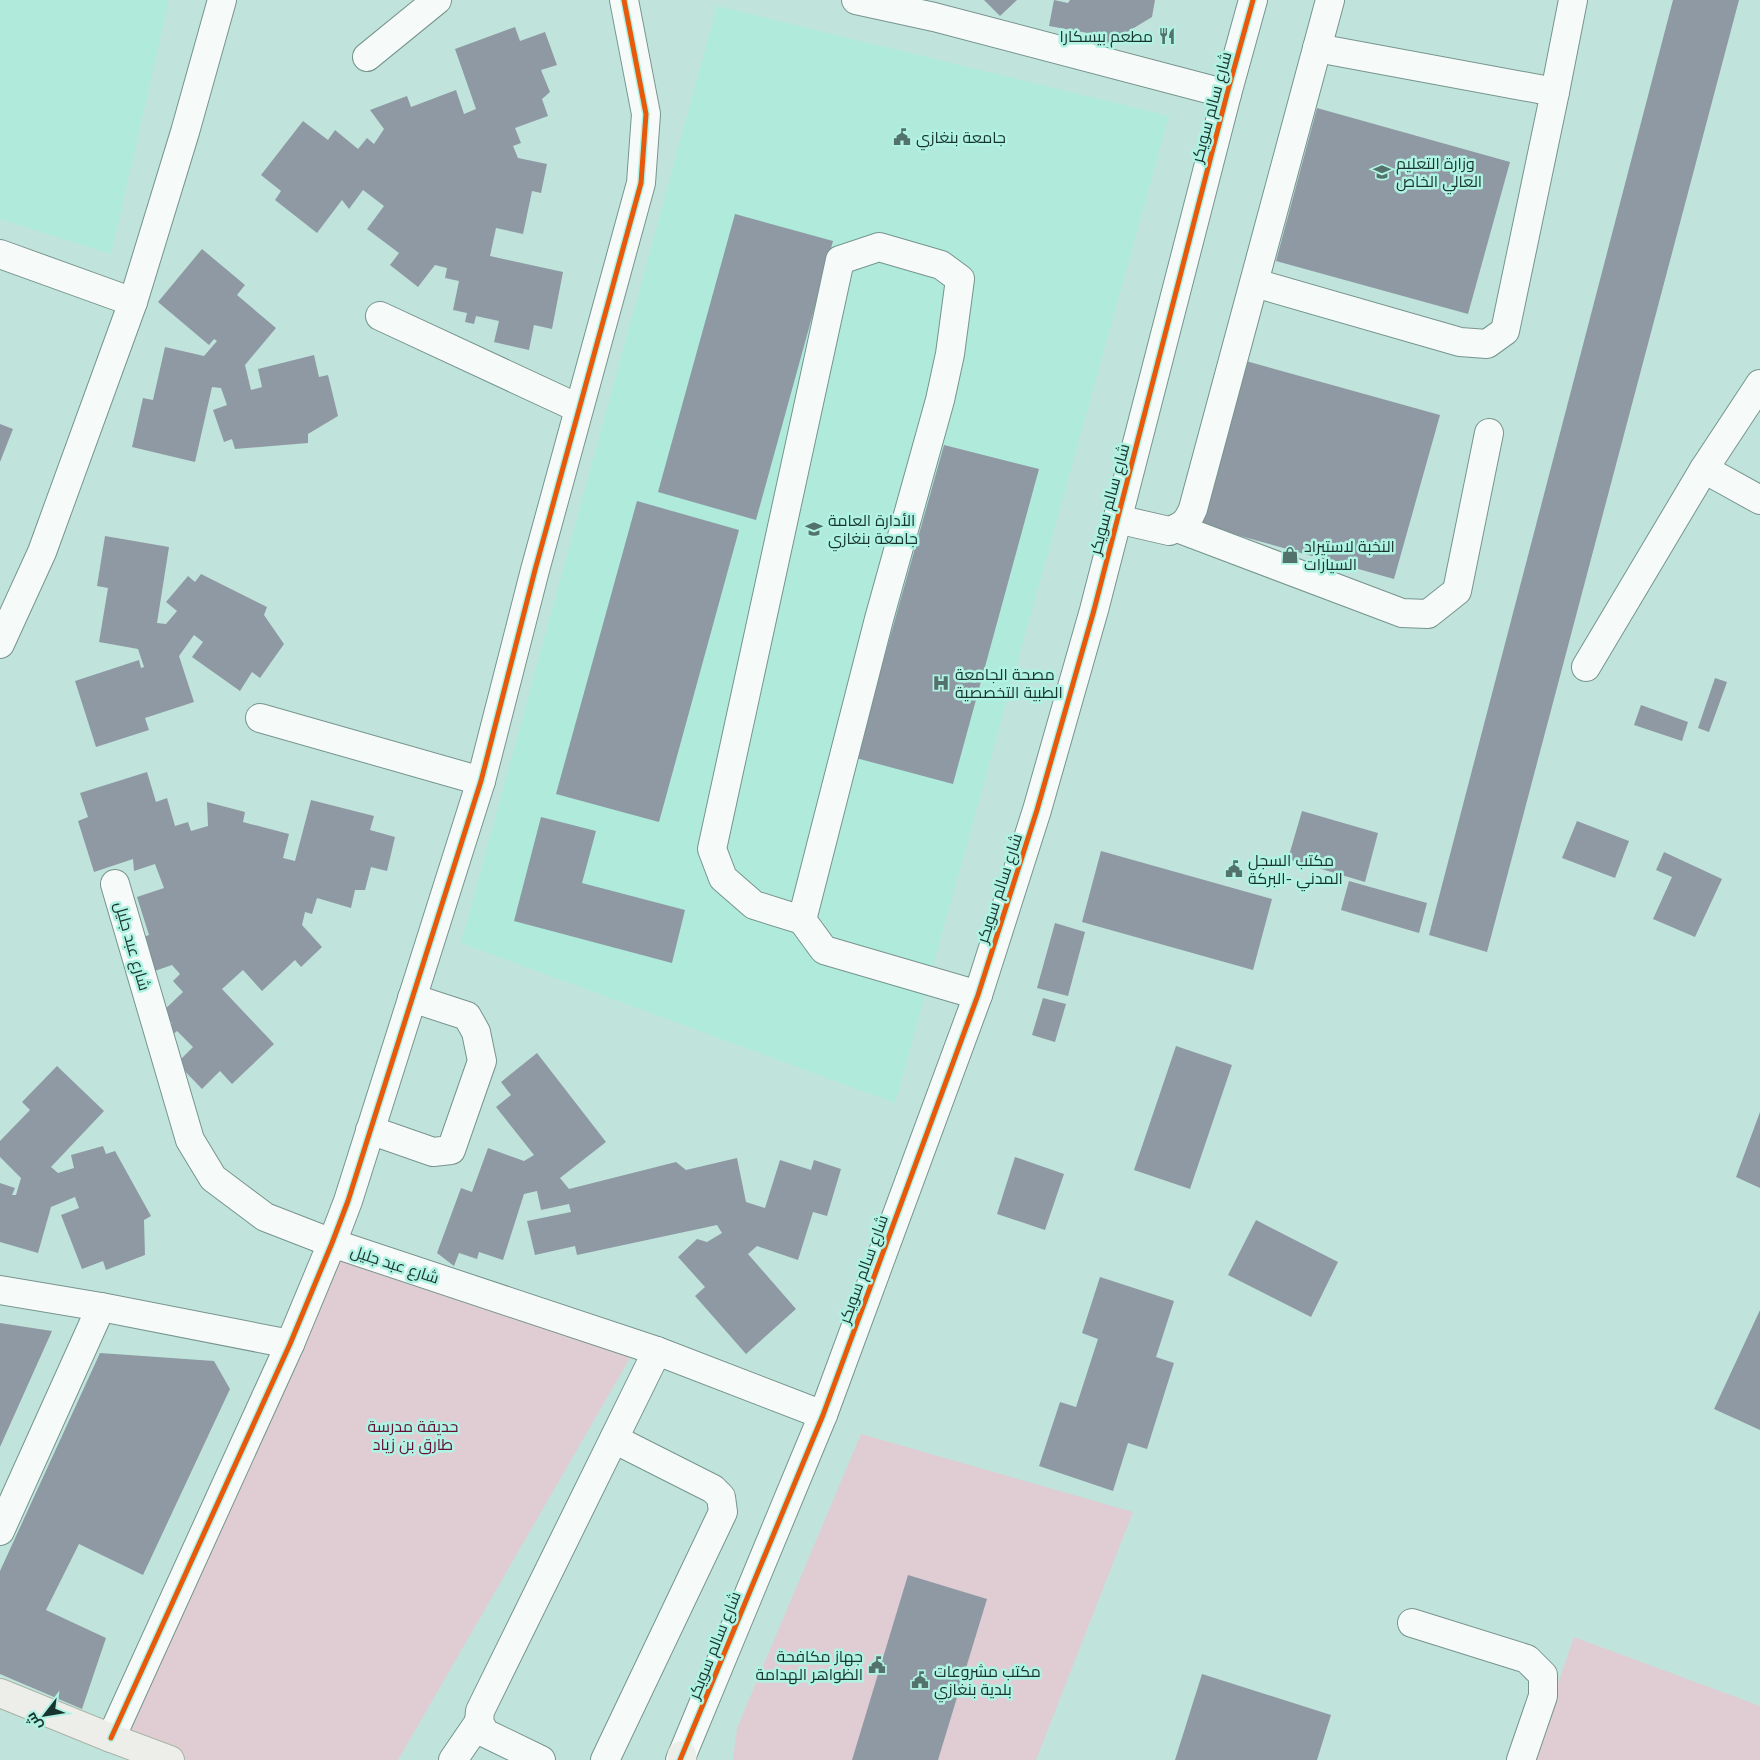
<svg xmlns="http://www.w3.org/2000/svg" width="1760" height="1760" viewBox="0 0 1760 1760" font-family="'Nunito Sans',Cairo,sans-serif">
<style>
.built{fill:#afeadb}
.green{fill:#e0ccd3}
.building{fill:#8e99a4}
.lines{fill:none;stroke-linecap:round;stroke-linejoin:round}
.minor-casing{stroke:#77948d;stroke-width:30}
.major-casing{stroke:#aab4a9;stroke-width:30}
.minor{stroke:#f6fbfa;stroke-width:28}
.major{stroke:#edeee9;stroke-width:28}
.cycleway-casing{stroke:#b1f3e3;stroke-width:8}
.cycleway{stroke:#e8590c;stroke-width:5}
.labels{text-anchor:middle;stroke-width:5;stroke-linejoin:round;paint-order:stroke}
.poi-label{font-size:16px;fill:#19342e;stroke:#b1f3e3;text-anchor:start}
.street-label{font-size:16px;fill:#19342e;stroke:#b1f3e3}
.park-label{font-size:16px;fill:#661039;stroke:#b1f3e3}
</style>
<rect width="100%" height="100%" fill="#c0e4db"/>
<g class="built">
<polygon points="0,0 169,0 111,254 0,219"/>
<polygon points="717,6 1169,116 895,1103 461,943"/>
</g>
<g class="green">
<polygon points="333,1245 634,1351 398,1760 188,1760 117,1734"/>
<polygon points="861,1434 1133,1512 1036,1760 733,1760 737,1728"/>
<polygon points="1574,1637 1760,1706 1760,1760 1531,1760"/>
</g>
<g class="building">
<polygon points="984,0 1017,0 1000,16"/>
<polygon points="1054,0 1068,3 1070,0 1155,0 1152,17 1109,43 1096,41 1099,35 1049,26"/>
<polygon points="1673,0 1739,0 1487,952 1429,935"/>
<polygon points="515,27 520,41 545,32 557,65 541,70 550,92 542,99 548,116 515,128 521,143 513,146 518,158 547,164 541,193 532,191 523,234 496,228 490,256 563,272 552,329 534,325 529,350 494,342 499,321 476,316 474,324 465,322 467,313 453,310 459,281 445,278 447,268 435,265 418,287 390,265 399,253 367,229 384,206 363,190 349,209 342,200 317,233 275,200 281,191 261,175 303,121 328,140 335,130 358,149 367,138 374,144 384,129 370,110 407,96 411,107 456,90 464,114 476,109 455,49"/>
<polygon points="1317,108 1510,162 1468,314 1276,261"/>
<polygon points="735,214 833,241 756,520 658,492"/>
<polygon points="202,249 245,285 237,295 276,328 245,365 251,390 262,387 258,369 314,355 319,377 328,375 338,416 308,434 308,443 235,449 232,439 224,442 213,410 227,405 221,388 212,387 195,462 132,447 143,398 153,400 165,347 204,356 217,341 214,339 209,345 158,302"/>
<polygon points="1246,361 1440,415 1394,579 1201,525"/>
<polygon points="0,424 13,429 0,462"/>
<polygon points="944,445 1039,469 953,784 856,758"/>
<polygon points="637,501 739,530 659,822 556,794"/>
<polygon points="105,536 169,547 157,623 166,624 177,611 166,602 188,576 195,582 201,574 267,607 264,615 284,644 260,678 252,672 240,691 192,657 203,642 194,635 179,656 194,702 145,718 149,730 96,747 75,681 139,660 141,668 144,667 138,649 99,642 108,588 97,586"/>
<polygon points="1715,678 1727,682 1709,732 1698,728"/>
<polygon points="1641,705 1688,722 1682,741 1634,725"/>
<polygon points="147,772 156,802 167,798 175,826 188,822 191,831 208,826 207,802 245,812 243,822 289,834 283,858 295,861 311,800 374,816 370,830 395,837 387,871 371,867 365,890 355,890 351,908 317,898 312,914 305,912 302,925 322,947 301,967 295,960 262,991 243,970 222,989 274,1044 232,1084 220,1071 202,1089 177,1063 193,1047 177,1031 171,1036 165,1029 172,1023 162,1012 183,992 173,981 180,974 172,965 146,974 135,940 149,935 137,897 164,888 155,864 134,871 133,859 94,872 78,821 88,817 80,793"/>
<polygon points="1302,811 1378,833 1365,882 1288,859"/>
<polygon points="541,817 596,831 582,883 685,910 672,963 514,921"/>
<polygon points="1577,821 1629,841 1615,878 1562,858"/>
<polygon points="1101,851 1272,899 1253,970 1082,922"/>
<polygon points="1664,852 1722,879 1695,937 1653,919 1672,877 1656,870"/>
<polygon points="1349,881 1427,903 1419,933 1341,910"/>
<polygon points="1055,923 1085,932 1068,996 1037,988"/>
<polygon points="1043,998 1066,1004 1055,1042 1032,1035"/>
<polygon points="1176,1046 1232,1065 1190,1189 1134,1170"/>
<polygon points="537,1053 606,1142 560,1178 569,1189 676,1162 686,1170 737,1158 746,1202 765,1208 780,1160 811,1170 814,1160 841,1169 827,1216 813,1212 798,1260 757,1246 748,1254 796,1309 746,1354 695,1296 705,1287 678,1257 697,1239 707,1242 722,1233 717,1225 577,1255 575,1246 535,1255 527,1221 571,1212 569,1204 541,1210 537,1191 524,1194 503,1260 479,1252 477,1259 459,1253 454,1266 437,1253 461,1188 472,1192 488,1148 524,1161 534,1155 496,1107 511,1095 501,1082"/>
<polygon points="57,1066 104,1111 51,1167 58,1173 74,1168 71,1155 103,1146 106,1154 115,1151 151,1216 144,1220 145,1255 106,1270 103,1261 82,1269 61,1215 79,1208 75,1197 51,1207 38,1253 0,1242 0,1183 15,1188 12,1195 16,1195 21,1178 0,1157 0,1141 30,1110 22,1102"/>
<polygon points="1760,1112 1760,1188 1736,1177"/>
<polygon points="1015,1157 1064,1174 1045,1230 997,1214"/>
<polygon points="1256,1220 1338,1262 1311,1317 1228,1275"/>
<polygon points="1100,1277 1174,1301 1156,1357 1174,1363 1147,1449 1128,1443 1113,1491 1039,1466 1060,1402 1076,1407 1098,1339 1082,1333"/>
<polygon points="1760,1310 1760,1430 1714,1409"/>
<polygon points="0,1323 52,1331 0,1447"/>
<polygon points="100,1353 214,1361 230,1389 143,1575 79,1544 46,1610 106,1638 82,1709 0,1674 0,1571"/>
<polygon points="908,1575 987,1599 938,1760 852,1760"/>
<polygon points="1202,1674 1331,1715 1317,1760 1175,1760"/>
</g>
<g class="lines">
<g class="minor-casing">
<g id="minor">
<polyline points="856,0 934,17 1227,94"/>
<polyline points="1317,48 1555,92"/>
<polyline points="367,57 437,0"/>
<polyline points="0,254 133,302"/>
<polyline points="1255,283 1460,342 1487,344 1505,331 1555,92 1573,0"/>
<polyline points="380,316 578,408"/>
<polyline points="1704,469 1760,500"/>
<path d="M1117,519l52,12c14,-5 18,-8 24,-22l137,-509"/>
<polyline points="1177,528 1402,613 1428,614 1457,591 1489,433"/>
<polyline points="0,644 42,552 133,302 185,132 222,0"/>
<polyline points="1586,667 1704,469 1760,384"/>
<polyline points="260,718 481,781"/>
<polyline points="115,884 190,1140 213,1178 265,1217 332,1243 657,1351 823,1415"/>
<polyline points="802,920 879,619 940,400 950,354 960,279 941,265 879,247 840,260 712,849 723,878 754,905 802,920 824,950 978,995"/>
<polyline points="370,1130 433,1152 451,1150 482,1061 476,1032 467,1016 412,998"/>
<polyline points="0,1290 101,1307 290,1344"/>
<polyline points="0,1531 101,1307"/>
<polyline points="1412,1623 1527,1659 1543,1675 1543,1696 1521,1760"/>
<polyline points="111,1738 290,1344 332,1243 348,1201 481,781 535,570 641,183 646,114 624,0"/>
<polyline points="453,1760 479,1722"/>
<polyline points="541,1760 485,1733 479,1722 480,1711 657,1351"/>
<polyline points="605,1760 723,1512 721,1497 713,1489 614,1439"/>
<polyline points="680,1760 823,1415 978,995 1037,810 1094,610 1227,94 1253,0"/>
</g>
</g>
<g class="major-casing">
<g id="major">
<polyline points="0,1693 111,1738 170,1760"/>
<polyline points="682,1755 682,1760"/>
</g>
</g>
<use href="#minor" class="minor"/>
<use href="#major" class="major"/>
<g class="cycleway-casing">
<g id="cycleway">
<polyline points="111,1738 290,1344 332,1243 348,1201 481,781 535,570 641,183 646,114 624,0"/>
<polyline points="680,1760 823,1415 978,995 1037,810 1094,610 1227,94 1253,0"/>
</g>
</g>
<use href="#cycleway" class="cycleway"/>
</g>
<defs>
<g id="restaurant-bare" transform="scale(1.35)"><path d="M-5-6h1v4h1v-4h1v4h1v-4h1v5L-1.5 .5V6h-2V.5L-5-1ZM5-6V6H3V1.5H1.5Q1.5-4 5-6Z" fill="#53726b" stroke="#b1f3e3" stroke-width="2.5" paint-order="stroke"/></g>
<g id="civic-bare" transform="scale(1.35)"><path d="M-.6-6.5H3V-4.5H.6V-3L4-1V1h2V6H-6V1h2V-1L-.6-3ZM-1.2 2.5V6h2.4V2.5Z" fill="#53726b" stroke="#b1f3e3" stroke-width="2.5" paint-order="stroke"/></g>
<g id="school-bare" transform="scale(1.35)"><path d="M0-5L7-2L0 1L-7-2ZM-4 1L0 2.5L4 1V4Q0 6-4 4Z" fill="#53726b" stroke="#b1f3e3" stroke-width="2.5" paint-order="stroke"/></g>
<g id="university-bare" transform="scale(1.35)"><path d="M0-5L7-2L0 1L-7-2ZM-4 1L0 2.5L4 1V4Q0 6-4 4Z" fill="#53726b" stroke="#b1f3e3" stroke-width="2.5" paint-order="stroke"/></g>
<g id="shop-bare" transform="scale(1.35)"><path d="M-5-2.5h2.3a2.7 3.5 0 0 1 5.4 0H5L5.5 6h-11ZM-1.5-2.5h3a1.5 2.3 0 0 0-3 0Z" fill="#53726b" stroke="#b1f3e3" stroke-width="2.5" paint-order="stroke"/></g>
<g id="hospital-bare" transform="scale(1.35)"><path d="M-5-5h3v3.5h4V-5h3V5h-3V1.5h-4V5h-3Z" fill="#53726b" stroke="#b1f3e3" stroke-width="2.5" paint-order="stroke"/></g>
</defs>
<g fill-rule="evenodd">
<use href="#restaurant-bare" x="1167" y="36"/>
<use href="#civic-bare" x="902" y="137"/>
<use href="#school-bare" x="1382" y="172"/>
<use href="#university-bare" x="814" y="529"/>
<use href="#shop-bare" x="1290" y="555"/>
<use href="#hospital-bare" x="941" y="683"/>
<use href="#civic-bare" x="1234" y="869"/>
<use href="#civic-bare" x="877" y="1665"/>
<use href="#civic-bare" x="920" y="1680"/>
</g>
<g class="labels">
<g class="poi-label">
<text x="1153" y="42" text-anchor="end">مطعم بيسكارا</text>
<text x="916" y="143">جامعة بنغازي</text>
<text x="1396" y="169">وزارة التعليم<tspan x="1396" dy="18">العالي الخاص</tspan></text>
<text x="828" y="526">الأدارة العامة<tspan x="828" dy="18">جامعة بنغازي</tspan></text>
<text x="1304" y="552">النخبة لاستيراد<tspan x="1304" dy="18">السيارات</tspan></text>
<text x="955" y="680">مصحة الجامعة<tspan x="955" dy="18">الطبية التخصصية</tspan></text>
<text x="1248" y="866">مكتب السجل<tspan x="1248" dy="18">المدني -البركة</tspan></text>
<text x="863" y="1662" text-anchor="end">جهاز مكافحة<tspan x="863" dy="18">الظواهر الهدامة</tspan></text>
<text x="934" y="1677">مكتب مشروعات<tspan x="934" dy="18">بلدية بنغازي</tspan></text>
</g>
<g class="street-label">
<text transform="translate(1211 107) rotate(-75)" y="6">شارع سالم سويكر</text>
<text transform="translate(1109 499) rotate(-75)" y="6">شارع سالم سويكر</text>
<text transform="translate(999 888) rotate(-72)" y="6">شارع سالم سويكر</text>
<text transform="translate(133 946) rotate(74)" y="6">شارع عبد جليل</text>
<text transform="translate(395 1264) rotate(18)" y="6">شارع عبد جليل</text>
<text transform="translate(863 1269) rotate(-70)" y="6">شارع سالم سويكر</text>
<text transform="translate(714 1645) rotate(-68)" y="6">شارع سالم سويكر</text>
</g>
<g class="park-label">
<text x="413" y="1432">حديقة مدرسة<tspan x="413" dy="18">طارق بن زياد</tspan></text>
</g>
</g>
<g transform="translate(45 1715) rotate(239)" stroke="#b1f3e3" stroke-width="4" paint-order="stroke">
<path d="M0-4L9 19L0 12L-9 19Z" fill="#19342e"/>
<text y="-8" font-size="14" font-weight="bold" text-anchor="middle" fill="#19342e">ش</text>
</g>
</svg>
